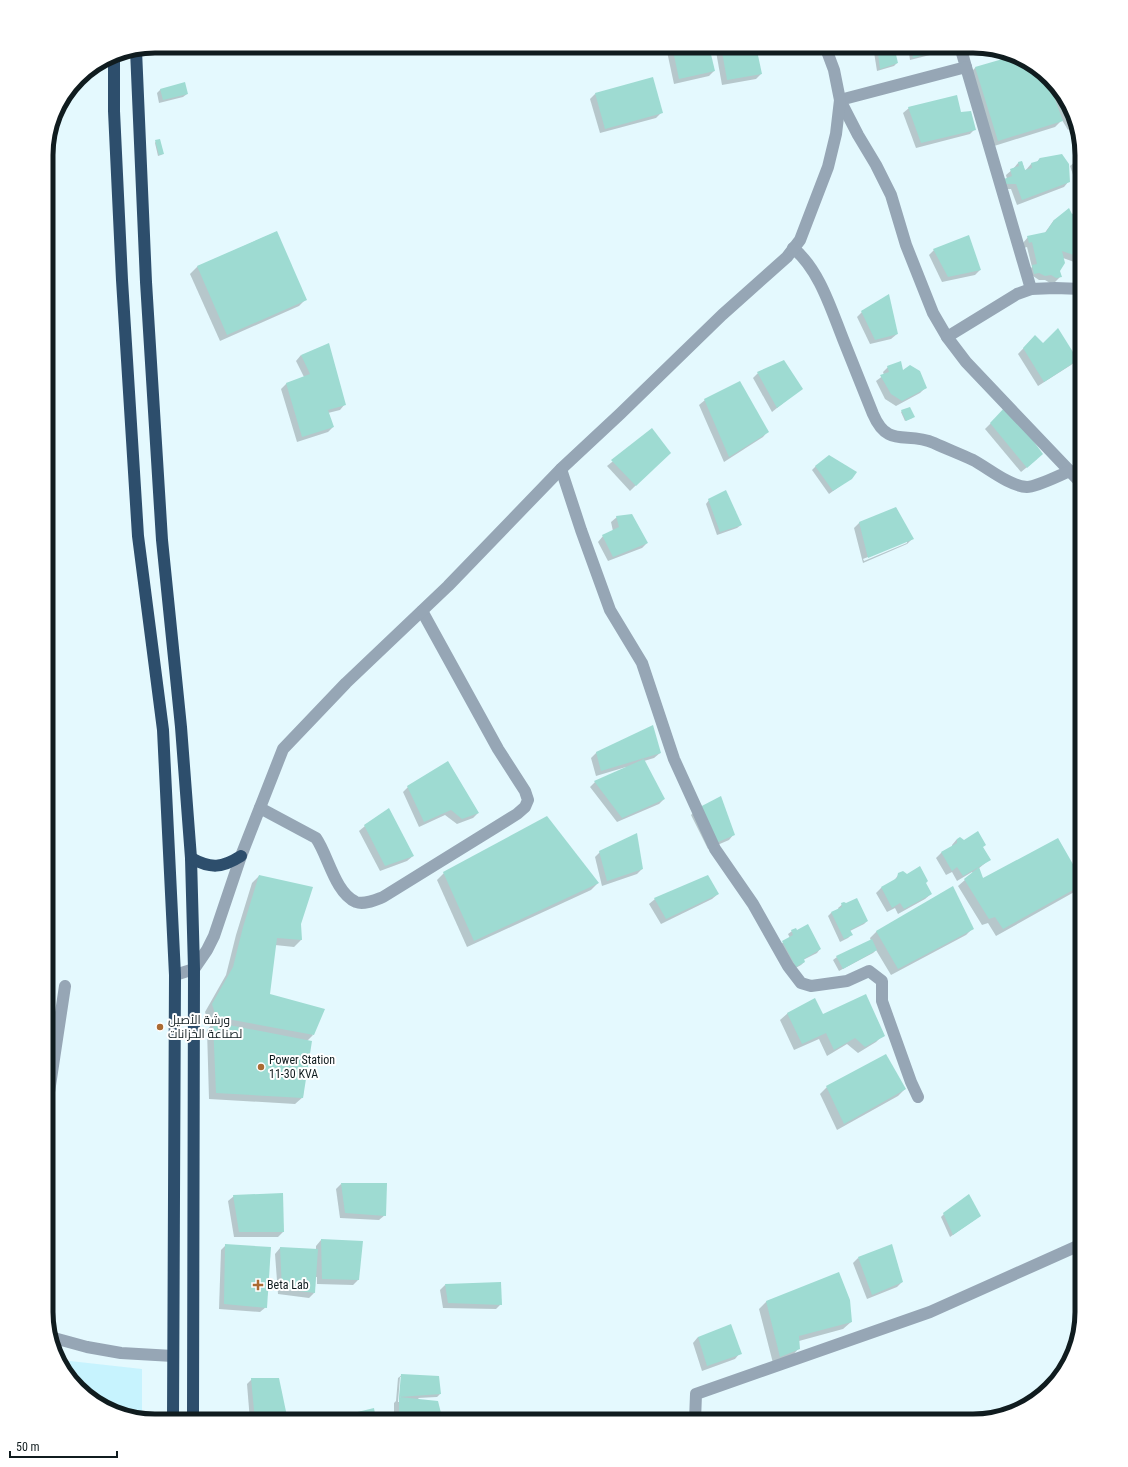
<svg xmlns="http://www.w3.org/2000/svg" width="1128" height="1467" viewBox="0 0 1128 1467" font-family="'Roboto Condensed',Cairo,sans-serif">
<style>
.built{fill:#c7f3fe}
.shadow{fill:#0003;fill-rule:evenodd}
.building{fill:#9edbd2}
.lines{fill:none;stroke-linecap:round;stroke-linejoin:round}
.street{stroke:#96a6b5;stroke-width:12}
.highway{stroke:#2d4e6c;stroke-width:12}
.poi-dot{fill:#ab6b33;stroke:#fff;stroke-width:1.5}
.labels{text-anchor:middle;stroke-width:4;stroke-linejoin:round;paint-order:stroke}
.poi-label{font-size:12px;fill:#101c1f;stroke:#fff;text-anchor:start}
.rim{fill:none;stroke:#101c1f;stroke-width:5}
</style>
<rect width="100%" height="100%" fill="#e4f9fe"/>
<polygon class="built" points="61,1360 142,1369 142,1417 101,1406 64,1372"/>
<g class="shadow">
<polygon points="667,46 708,46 714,71 709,76 674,84 666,47"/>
<polygon points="715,46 755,46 761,74 756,79 722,85"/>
<polygon points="778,46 800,46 781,53"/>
<polygon points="873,46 893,46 897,63 894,66 877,71"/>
<polygon points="908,46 935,46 937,51 934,54 910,60"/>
<polygon points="1012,57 1015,66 1028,61 1047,79 1052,95 1064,97 1073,126 1068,130 1062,120 1055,127 991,147 968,75 975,68"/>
<polygon points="184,84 187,94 183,97 159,103 157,93 160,90"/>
<polygon points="595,94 662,112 656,118 600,133 590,99"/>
<polygon points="909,108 960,113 975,129 970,134 916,148 903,113"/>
<polygon points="156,141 163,154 161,155 158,156 155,143"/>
<polygon points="1040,158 1069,181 1064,187 1017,205 1011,189 1000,189 1007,179 1006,175 1013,169 1018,163 1022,162 1025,171 1031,164 1036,163"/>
<polygon points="1082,159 1082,198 1081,198 1070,166 1076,161"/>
<polygon points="1071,215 1082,257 1077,263 1063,258 1059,271 1060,277 1055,282 1050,283 1045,280 1039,280 1027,272 1032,267 1027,247 1024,248 1023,243 1028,237 1044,234 1054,220"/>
<polygon points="276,232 306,299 299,306 220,341 190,274 197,267"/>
<polygon points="934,250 980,270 975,275 942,282 929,255"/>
<polygon points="862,312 897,334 891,339 870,344 857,317"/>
<polygon points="1035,336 1043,345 1077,359 1071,365 1038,386 1018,354"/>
<polygon points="301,355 345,404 340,410 328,413 333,427 328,432 297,442 281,389 286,384 304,377 296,361"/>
<polygon points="888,367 902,371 926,387 920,393 896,406 885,399 876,381 884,375 883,372"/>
<polygon points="758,373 802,388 772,412 753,378"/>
<polygon points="705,400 768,431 763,437 724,462 699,405"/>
<polygon points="1007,407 1037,459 1021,472 985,429"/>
<polygon points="902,411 912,418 905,421 901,412"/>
<polygon points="652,430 669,453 630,491 607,466"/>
<polygon points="816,466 851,478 829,494 812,470"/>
<polygon points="709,500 741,525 737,528 717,535 706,504"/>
<path d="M896,508l16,31 -5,5 -44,19 -9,-35 5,-5zM907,541v2l-43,18 -1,-2z"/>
<polygon points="617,517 647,543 642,548 608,561 598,542 603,536 613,531 611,522"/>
<polygon points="597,752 660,753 654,758 644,761 664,799 659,804 617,822 590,787 595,782 626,768 626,767 596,776 591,758"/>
<polygon points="408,787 478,813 473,818 457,824 445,815 419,827 403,792"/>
<polygon points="696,810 734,834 729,840 708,849 691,815"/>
<polygon points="365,826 413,856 407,861 380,871 359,831"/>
<polygon points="957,839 982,847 989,860 978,869 983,879 1082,885 1076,891 996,936 988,923 982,925 958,886 973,873 972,872 957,881 952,872 946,875 936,858 941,853 952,847 952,845"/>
<polygon points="600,852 642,869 637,874 602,886 595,857"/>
<polygon points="444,873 598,883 591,890 467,947 437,880"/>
<polygon points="899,874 925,883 931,894 925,899 898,914 895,908 887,912 876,893 881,888 893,882"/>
<polygon points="259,876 300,924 301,940 294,947 275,945 269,994 313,1035 307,1041 303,1097 295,1104 209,1099 207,1030 212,1024 209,1024 205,1012 226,975 236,935 252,883"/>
<polygon points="718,894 712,899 661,924 649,904 655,899"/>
<polygon points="844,903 867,921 864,924 850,931 851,935 848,938 840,942 828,916 831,913 839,910 838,908"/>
<polygon points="973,928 966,935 891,975 876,950 873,953 839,971 833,960 837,957 871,941 870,938 877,931"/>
<polygon points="795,929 820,949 817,953 803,960 804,962 801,965 792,970 779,945 790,938 788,934"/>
<polygon points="788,1013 822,1015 883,1035 876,1042 858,1053 847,1044 827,1056 819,1039 794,1050 780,1020"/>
<polygon points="827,1087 905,1089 898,1096 837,1130 820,1094"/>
<polygon points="341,1184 385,1215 379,1220 340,1218 336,1189"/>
<polygon points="282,1194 283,1232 278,1237 234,1237 228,1201 234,1196"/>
<polygon points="944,1214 980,1216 950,1237 941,1217"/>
<polygon points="321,1240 358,1280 353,1285 317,1284 317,1277 315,1277 314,1293 309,1298 278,1294 275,1254 280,1248 316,1250 316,1246"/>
<polygon points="226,1245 266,1307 260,1312 219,1309 221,1250"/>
<polygon points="858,1258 902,1282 897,1287 867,1299 853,1263"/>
<polygon points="838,1274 851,1322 843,1329 799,1341 799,1348 792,1356 773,1363 759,1309 766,1302"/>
<polygon points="445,1285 501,1304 496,1309 443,1308 440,1290"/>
<polygon points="698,1337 740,1353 735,1359 702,1371 693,1343"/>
<path d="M402,1375l38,19 -3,3 -19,1 20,23h-44v-18l2,-2 2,-23zM400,1377h2l-2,25h-2z"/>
<polygon points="252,1379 287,1421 250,1421 247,1384"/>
<polygon points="374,1409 375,1421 339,1421 338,1420 341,1416"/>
</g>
<g class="building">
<polygon points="672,46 709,46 715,71 679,79"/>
<polygon points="721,46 756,46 762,74 727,80"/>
<polygon points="877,46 894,46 898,63 880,69"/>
<polygon points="911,46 936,46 938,51 913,58"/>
<polygon points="1013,56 1016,64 1028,61 1048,80 1053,94 1064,96 1073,126 1071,128 1053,94 1063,121 998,141 975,67"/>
<polygon points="653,77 663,113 605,129 595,93"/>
<polygon points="185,82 188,94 163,100 160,89"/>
<polygon points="957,95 961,112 971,111 976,130 921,143 908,107"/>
<polygon points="160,139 164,154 159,155 155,140"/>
<polygon points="1062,154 1069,164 1070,182 1022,200 1016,184 1005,184 1004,179 1012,176 1010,169 1019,166 1018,162 1022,161 1025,170 1032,168 1031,163 1038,161 1040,158"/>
<polygon points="1082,158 1082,180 1075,160"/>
<polygon points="1069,208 1072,214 1082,210 1082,258 1062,251 1065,263 1060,271 1062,277 1056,278 1051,275 1045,276 1039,273 1034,274 1032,265 1037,264 1032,242 1029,243 1027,236 1046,232 1054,220"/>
<polygon points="277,231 307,300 227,335 197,266"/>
<polygon points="969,235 981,270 948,277 933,249"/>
<polygon points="889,294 898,334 875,340 861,311"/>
<polygon points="1058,328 1078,360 1044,382 1023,348 1035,335 1043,343"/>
<polygon points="329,343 346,405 328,410 334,427 302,437 286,383 310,374 301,355"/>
<polygon points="784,360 803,389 777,408 757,372"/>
<polygon points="901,361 903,370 910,365 920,371 927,388 902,401 891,394 880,375 889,372 887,366"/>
<polygon points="740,381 769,432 729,457 704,399"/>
<polygon points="1007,405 1043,454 1027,468 990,423"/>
<polygon points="910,407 915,417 906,421 901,410"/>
<polygon points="652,428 671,453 636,486 611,460"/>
<polygon points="829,455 857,472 852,479 833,491 815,466"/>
<polygon points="726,490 742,525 720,532 708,499"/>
<polygon points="896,507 914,539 868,558 859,522"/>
<polygon points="632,514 648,543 613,557 602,535 619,527 616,516"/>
<polygon points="653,725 661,753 601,771 596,752"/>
<polygon points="644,759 665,799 622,818 594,781"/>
<polygon points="448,761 479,813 462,819 451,810 424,822 407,786"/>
<polygon points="721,796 735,835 713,844 696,809"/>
<polygon points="389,808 414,856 385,866 364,825"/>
<polygon points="547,816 599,883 474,941 443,872"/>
<polygon points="978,831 986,845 983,847 991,860 963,876 957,867 952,871 941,852 957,843 957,839 960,837 964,840"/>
<polygon points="637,833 643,869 607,881 599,851"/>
<polygon points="1058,838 1082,880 1082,885 1003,929 995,917 989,919 964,879 979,867 983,878"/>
<polygon points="920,866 928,881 926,883 932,894 904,909 900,903 892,908 881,887 897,878 898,873 903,871 907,874"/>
<polygon points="259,875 313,887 301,924 302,940 277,938 270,994 325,1009 314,1035 216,1017 212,1004 233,967 243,927"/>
<polygon points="708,875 719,894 666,919 654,898"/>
<polygon points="953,886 974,929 898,969 876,931"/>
<polygon points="857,898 868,921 850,930 853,935 844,939 831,912 842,907 841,903 844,902 846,903"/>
<polygon points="808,924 821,949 804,959 805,962 796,967 782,941 793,935 791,930 796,928 797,930"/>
<polygon points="872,939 877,950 843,969 836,956"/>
<polygon points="866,994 885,1036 865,1047 855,1038 834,1050 826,1033 802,1044 787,1013 815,998 823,1014"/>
<polygon points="213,1022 312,1041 303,1098 216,1093"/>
<polygon points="886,1054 906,1089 844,1124 826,1086"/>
<polygon points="341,1183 387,1183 386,1216 345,1213"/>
<polygon points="283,1193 284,1232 239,1232 233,1195"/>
<polygon points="969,1194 981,1216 953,1235 943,1213"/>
<polygon points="321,1239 363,1241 359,1280 322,1279"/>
<polygon points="225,1244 271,1247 267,1308 224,1304"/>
<polygon points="892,1244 903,1282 872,1295 858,1257"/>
<polygon points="280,1247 318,1249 315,1293 282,1289"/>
<polygon points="839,1272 850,1300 852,1322 799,1336 800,1349 780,1357 766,1301"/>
<polygon points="501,1282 502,1305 448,1303 445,1284"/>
<polygon points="731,1324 742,1354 707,1366 698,1337"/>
<polygon points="401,1374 439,1376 441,1394 399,1397 438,1401 441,1413 439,1421 399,1421 399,1397"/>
<polygon points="251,1378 279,1378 288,1421 255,1421"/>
<polygon points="374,1408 376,1421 344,1421 341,1416"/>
</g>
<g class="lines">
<g class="street">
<polyline points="960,46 966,67 840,100 858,135 876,165 891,195 906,245 933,313 947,337 966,362 1082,484"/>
<polyline points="966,67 1031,289"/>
<path d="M793,248c26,21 38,61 50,91 10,25 20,50 30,75 15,35 33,17 61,29 13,6 26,11 39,17 15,8 36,26 54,27 10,0 33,-12 43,-16"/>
<polyline points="947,337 1017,294 1031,289 1055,288 1082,289"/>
<polyline points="561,469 581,530 610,610 642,663 674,759 715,849 753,904 788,966 801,983 811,986 847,981 869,971 882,981 882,1001 911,1082 918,1097"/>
<path d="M260,808l56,30c12,17 19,55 40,64 8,3 19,-2 27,-5l134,-83 8,-7 3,-7 -3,-9 -27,-42 -76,-138"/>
<polyline points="175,975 194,969 207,950 214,936 241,856 283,749 346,683 448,586 561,469 620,414 722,315 787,257 800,240 828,167 836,134 840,100 834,70 825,46"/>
<polyline points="46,1112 65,986"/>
<polyline points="54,1338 87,1347 121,1353 173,1356"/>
<polyline points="695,1421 696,1394 930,1312 1082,1244"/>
</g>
<g class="highway">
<polyline points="136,50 146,282 162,540 181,727 191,858 194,969 193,1421"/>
<polyline points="114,54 114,111 122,280 138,536 163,730 175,975 173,1421"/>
<path d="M191,858c20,11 31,10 50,-2"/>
</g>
</g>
<g class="poi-dot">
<circle cx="160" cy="1027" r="4"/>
<circle cx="261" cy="1067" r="4"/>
<path d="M256 1279h4v4h4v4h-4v4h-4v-4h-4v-4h4z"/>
</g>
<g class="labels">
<g class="poi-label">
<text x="168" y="1024">ورشة الأصيل<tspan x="168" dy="14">لصناعة الخزانات</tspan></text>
<text x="269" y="1064">Power Station<tspan x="269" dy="14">11-30 KVA</tspan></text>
<text x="267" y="1289">Beta Lab</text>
</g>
</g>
<path d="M0 0H1128V1467H0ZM155 53H973A102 102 0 0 1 1075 155V1312A102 102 0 0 1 973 1414H155A102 102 0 0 1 53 1312V155A102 102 0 0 1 155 53Z" fill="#fff" fill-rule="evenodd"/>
<path class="rim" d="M155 53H973A102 102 0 0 1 1075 155V1312A102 102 0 0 1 973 1414H155A102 102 0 0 1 53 1312V155A102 102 0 0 1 155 53Z"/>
<path d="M10 1451v6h107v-6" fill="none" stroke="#101c1f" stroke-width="2"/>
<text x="16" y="1451" font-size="12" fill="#101c1f" stroke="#ffffff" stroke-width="3" paint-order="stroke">50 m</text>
</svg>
